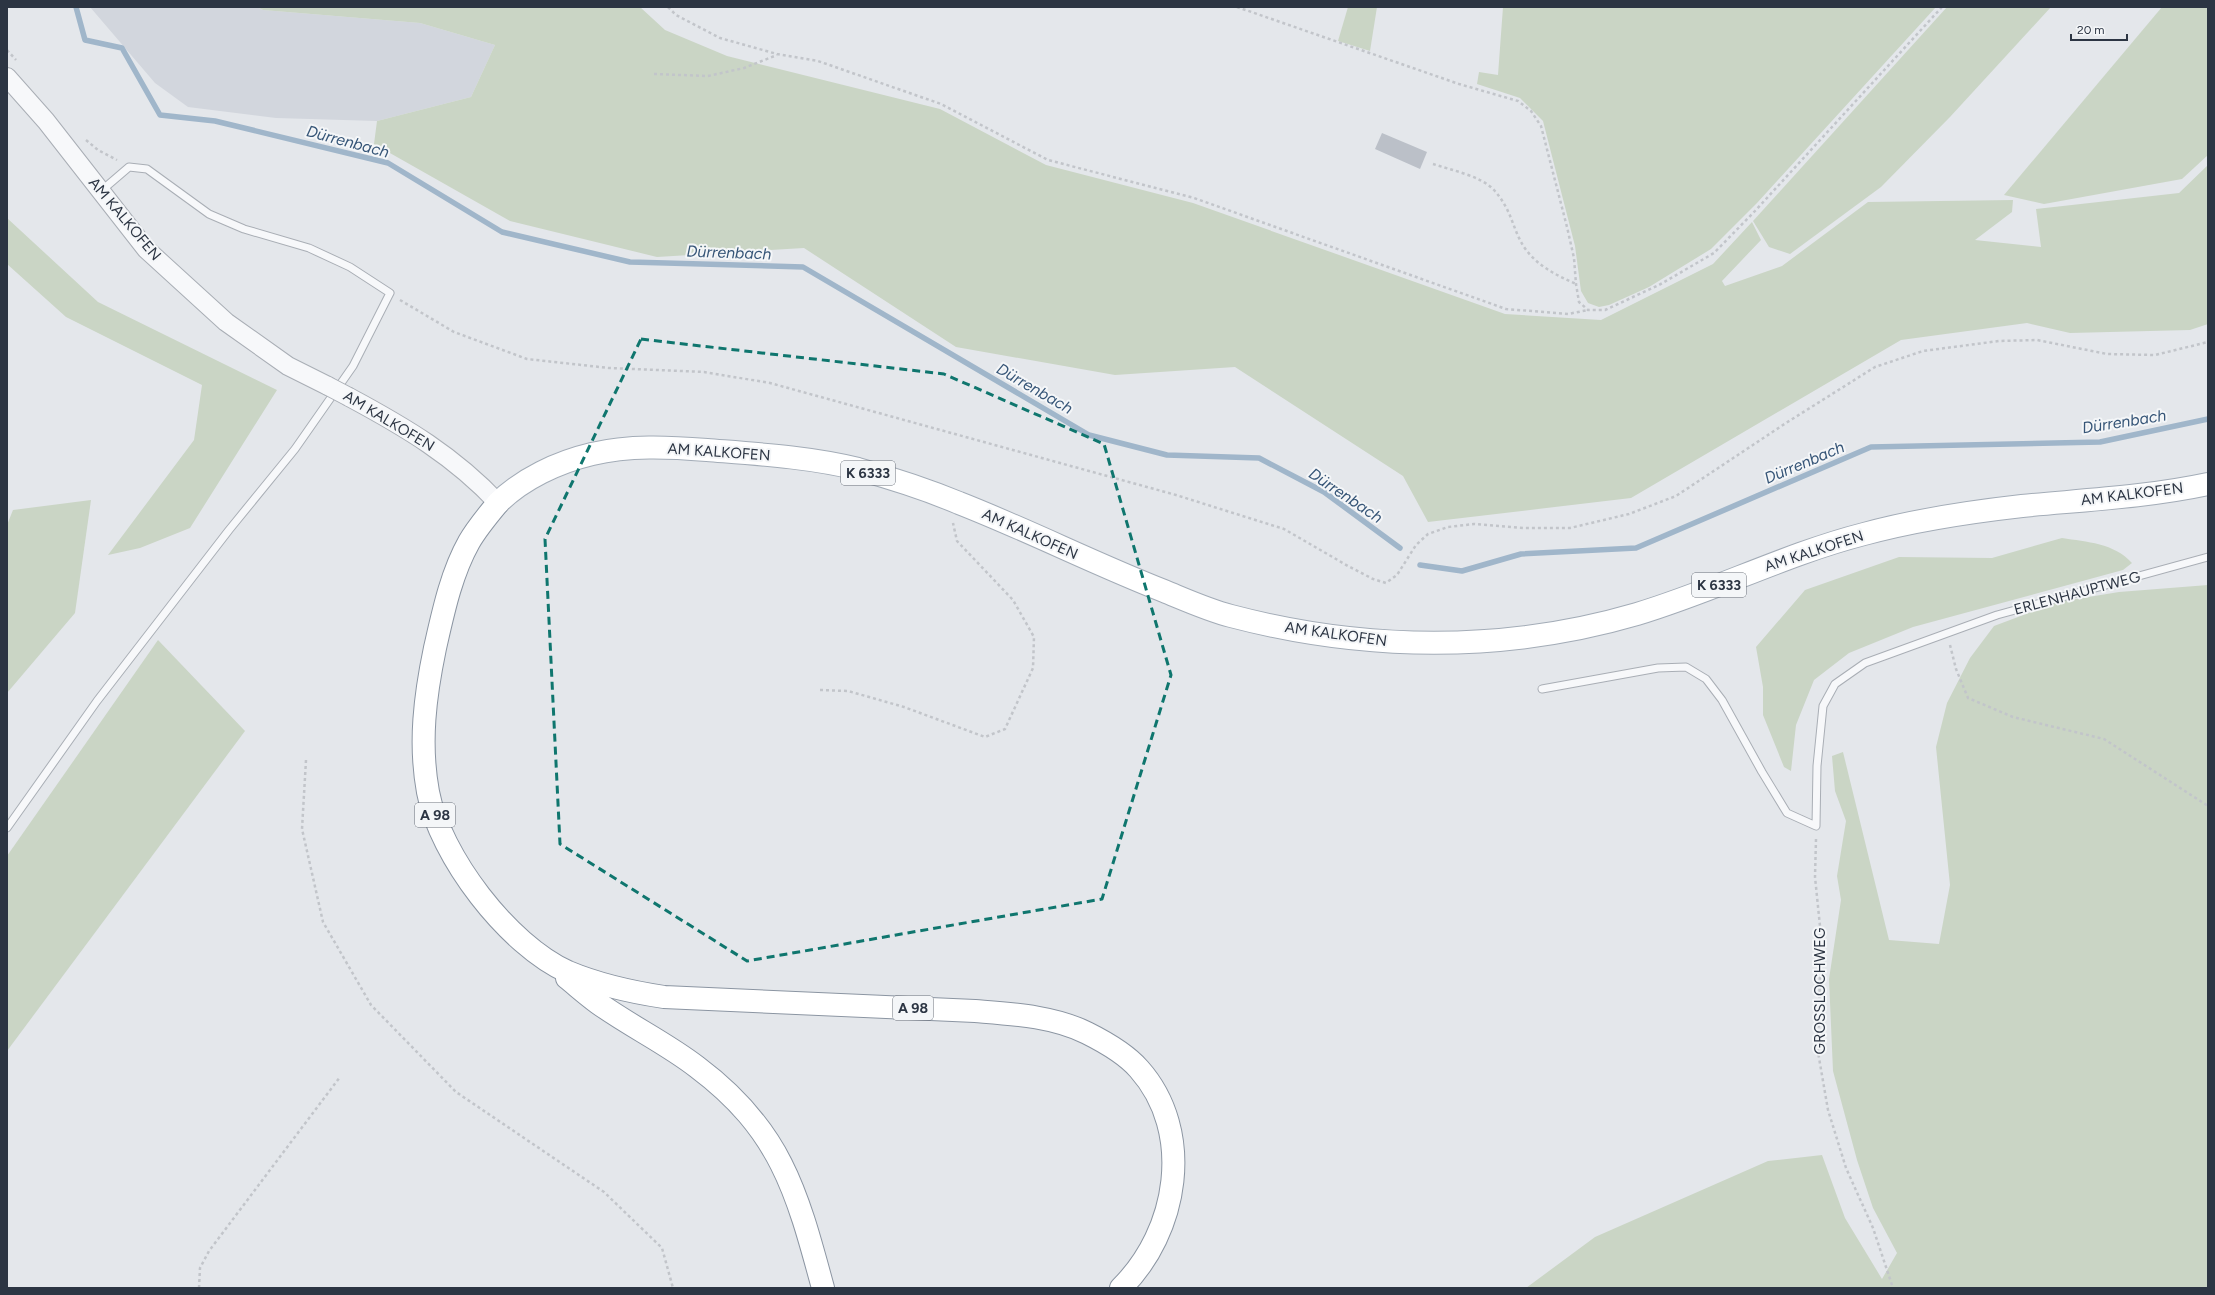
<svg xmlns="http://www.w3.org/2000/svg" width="2215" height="1295" viewBox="0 0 2215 1295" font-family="Figtree,sans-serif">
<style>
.built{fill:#d2d6dd}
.green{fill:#cad5c5}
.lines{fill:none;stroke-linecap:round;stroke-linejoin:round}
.stream{stroke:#a0b6ca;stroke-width:5.5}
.building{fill:#bbc0c8}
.service-casing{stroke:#a9aeb5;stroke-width:9}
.tertiary-casing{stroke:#a9aeb5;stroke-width:20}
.primary-casing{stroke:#a3acb7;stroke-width:24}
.motorway-casing{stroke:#8b95a2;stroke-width:24}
.path{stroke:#c2c5ca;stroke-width:2.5;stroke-dasharray:3 3;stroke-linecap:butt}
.service{stroke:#f7f8fa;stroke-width:7}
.tertiary{stroke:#f7f8fa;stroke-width:18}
.primary{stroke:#fff;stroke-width:22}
.motorway{stroke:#fff;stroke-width:22}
.tertiary-bridge-casing{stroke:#a9aeb5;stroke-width:20;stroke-linecap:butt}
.tertiary-bridge{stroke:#f7f8fa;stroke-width:18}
.marked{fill:none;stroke:#0f766e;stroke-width:3;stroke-dasharray:8 5;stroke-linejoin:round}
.labels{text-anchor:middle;stroke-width:4;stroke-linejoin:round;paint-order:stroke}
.shield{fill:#f4f6f8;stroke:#686f79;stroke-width:1}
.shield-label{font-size:14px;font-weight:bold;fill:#2c3543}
.street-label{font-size:15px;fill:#2c3543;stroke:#f4f6f8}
.water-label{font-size:16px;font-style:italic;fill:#365577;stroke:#f4f6f8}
</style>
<rect width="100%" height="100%" fill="#e4e7eb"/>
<polygon class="built" points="90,7 257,7 263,10 420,23 495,45 471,97 377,121 276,118 188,107 155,83"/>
<g class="green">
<polygon points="257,7 640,7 665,30 727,56 940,109 1046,165 1193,203 1505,314 1601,320 1713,264 1752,222 1761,240 1722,281 1725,286 1782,266 1868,202 2013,200 2012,212 1975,240 2041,247 2036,209 2179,193 2208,165 2208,324 2190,330 2070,333 2027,323 1901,340 1631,498 1428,522 1403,476 1235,367 1115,375 956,347 804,248 657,257 510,221 374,144 377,121 471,97 495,45 420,23 263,10"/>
<polygon points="1348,7 1377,7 1370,51 1338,41"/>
<polygon points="1503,7 1936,7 1757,203 1711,249 1649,287 1609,305 1599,307 1588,303 1581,291 1575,246 1543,121 1520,98 1477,84 1479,72 1498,75"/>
<polygon points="1947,7 2051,7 1950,117 1881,187 1790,254 1769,247 1753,221"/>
<polygon points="2162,7 2208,7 2208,155 2182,179 2044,204 2004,195"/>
<polygon points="7,218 98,302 277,390 190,528 140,548 108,555 194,440 202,385 66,317 7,264"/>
<polygon points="91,500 75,613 7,693 7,525 13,510"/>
<path d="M2062,538c25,4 52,5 70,25l-9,7 -210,57 -64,26 -35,27 -18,45 -5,46 -7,-4 -21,-52v-28l-7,-40 49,-57 94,-33 93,1z"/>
<polygon points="2208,585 2208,1288 1526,1288 1595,1237 1768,1161 1822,1155 1845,1218 1882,1279 1897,1253 1873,1208 1857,1160 1833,1071 1829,979 1841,900 1837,876 1846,821 1835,791 1832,756 1843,752 1889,940 1939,944 1950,885 1936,747 1947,703 1970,658 1994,626 2058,602 2119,592"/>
<polygon points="158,640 245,731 7,1051 7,856"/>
</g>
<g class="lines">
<g class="stream">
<polyline points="76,7 85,40 122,48 160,115 215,121 388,163 502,232 630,262 803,267 1089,435 1167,455 1259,458 1324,492 1400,548"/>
<polyline points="1420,565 1462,571 1521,554 1636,548 1871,447 2100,442 2208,419"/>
</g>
</g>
<polygon class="building" points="1382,133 1427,152 1420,169 1375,149"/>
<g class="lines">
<g class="service-casing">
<g id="service">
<polyline points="1542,689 1658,668 1686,667 1706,679 1722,700 1762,772 1787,813 1816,826 1817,766 1823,706 1835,684 1865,663 1997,615 2208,557"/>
<polyline points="7,828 97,701 229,530 295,449 353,366 390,293 350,267 309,248 244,229 209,214 147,169 129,167 101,191"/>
</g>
</g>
<g class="tertiary-casing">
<g id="tertiary">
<polyline points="7,77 46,121 146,249 226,322 288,366 328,386"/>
<path d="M349,397c56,30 105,59 149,106"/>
</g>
</g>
<g class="primary-casing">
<path id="primary" d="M498,503c24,-24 60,-41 94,-49 37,-9 77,-7 115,-4 50,4 102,7 151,19 33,9 70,21 101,34 69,27 136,61 205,88 22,9 44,19 67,25 133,35 273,37 406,-2 77,-23 149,-60 227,-80 51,-14 105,-22 158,-28 62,-6 125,-9 186,-22"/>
</g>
<g class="motorway-casing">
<g id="motorway">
<path d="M498,503c-10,12 -21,25 -29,39 -18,32 -26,71 -34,106 -10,48 -16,95 -7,144 12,64 80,153 140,180 31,13 63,20 96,25l311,14c37,3 78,5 112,22 18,9 39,21 52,36 56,63 39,163 -18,219"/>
<path d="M567,978c10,8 20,17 31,25 32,23 68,40 99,64 84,63 100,125 126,221"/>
</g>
</g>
<g class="path">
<polyline points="668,7 676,15 720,38 777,54 818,61 941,104 1048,160 1194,198 1506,309 1568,314 1588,310"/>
<polyline points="1237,7 1459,84 1518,101 1531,111 1541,126 1567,227 1574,258 1576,284 1579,302 1588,310 1605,310 1659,285 1714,253 1755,211 1942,7"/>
<polyline points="7,50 16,60"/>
<polyline points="654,74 708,76 744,68 777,55"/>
<polyline points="86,140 98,150 117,160"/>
<path d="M1433,164c18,6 48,12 61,26 18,20 18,38 30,57 13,19 32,28 52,37"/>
<polyline points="400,300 454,332 527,359 609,368 704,372 770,383 1176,495 1284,529 1348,566 1373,579 1386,583 1397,575 1416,545 1428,534 1448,527 1474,524 1524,528 1570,528 1629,514 1676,496 1786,423 1875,367 1923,351 1999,341 2037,340 2107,354 2155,355 2208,342"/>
<polyline points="1950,645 1956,669 1968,698 2013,717 2104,739 2208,806"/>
<polyline points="820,690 848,691 904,707 985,737 1005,729 1033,668 1034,637 1013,600 957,541 953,523"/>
<polyline points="306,760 302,829 323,922 371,1005 456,1092 604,1192 662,1248 673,1288"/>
<polyline points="1816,839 1815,877 1821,936 1818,1052 1828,1110 1846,1168 1873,1228 1893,1288"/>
<polyline points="199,1288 200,1268 209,1251 340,1077"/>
</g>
<use href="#service" class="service"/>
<use href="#tertiary" class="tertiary"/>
<use href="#primary" class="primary"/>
<use href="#motorway" class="motorway"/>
<g class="tertiary-bridge-casing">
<polyline id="tertiary-bridge" points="328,386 349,397"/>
</g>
<use href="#tertiary-bridge" class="tertiary-bridge"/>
</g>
<path class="marked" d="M641,339l303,35 160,70 67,231 -69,224 -355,62 -187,-117 -15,-305z"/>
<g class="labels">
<g class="shield">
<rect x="841" y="461" width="54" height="24" rx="3"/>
<rect x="1692" y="573" width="54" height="24" rx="3"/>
<rect x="415" y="803" width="40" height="24" rx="3"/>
<rect x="893" y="996" width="40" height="24" rx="3"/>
</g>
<g class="shield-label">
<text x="868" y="478">K 6333</text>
<text x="1719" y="590">K 6333</text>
<text x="435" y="820">A 98</text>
<text x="913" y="1013">A 98</text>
</g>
<g class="street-label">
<text transform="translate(125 219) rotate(50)" y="5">AM KALKOFEN</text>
<text transform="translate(389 421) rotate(31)" y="5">AM KALKOFEN</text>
<text transform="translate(719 452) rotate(4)" y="5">AM KALKOFEN</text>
<text transform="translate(2132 494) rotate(-7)" y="5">AM KALKOFEN</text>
<text transform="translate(1030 534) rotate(24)" y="5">AM KALKOFEN</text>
<text transform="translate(1814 551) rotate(-18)" y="5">AM KALKOFEN</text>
<text transform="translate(2077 593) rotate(-15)" y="5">ERLENHAUPTWEG</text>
<text transform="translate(1336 634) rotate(8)" y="5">AM KALKOFEN</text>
<text transform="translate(1820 991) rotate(-90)" y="5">GROSSLOCHWEG</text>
</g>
<g class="water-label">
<text transform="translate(348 141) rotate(15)" y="6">Dürrenbach</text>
<text transform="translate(729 252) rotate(2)" y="6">Dürrenbach</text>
<text transform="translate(1035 388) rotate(30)" y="6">Dürrenbach</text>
<text transform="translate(2124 421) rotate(-9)" y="6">Dürrenbach</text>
<text transform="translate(1804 462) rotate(-23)" y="6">Dürrenbach</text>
<text transform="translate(1346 495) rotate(34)" y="6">Dürrenbach</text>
</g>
</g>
<rect width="2215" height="1295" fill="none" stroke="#2c3543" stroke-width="16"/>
<path d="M2071 34v6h56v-6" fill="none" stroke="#2c3543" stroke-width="2"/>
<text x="2077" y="34" font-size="12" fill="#2c3543" stroke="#f4f6f8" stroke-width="3" paint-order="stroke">20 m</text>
</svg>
